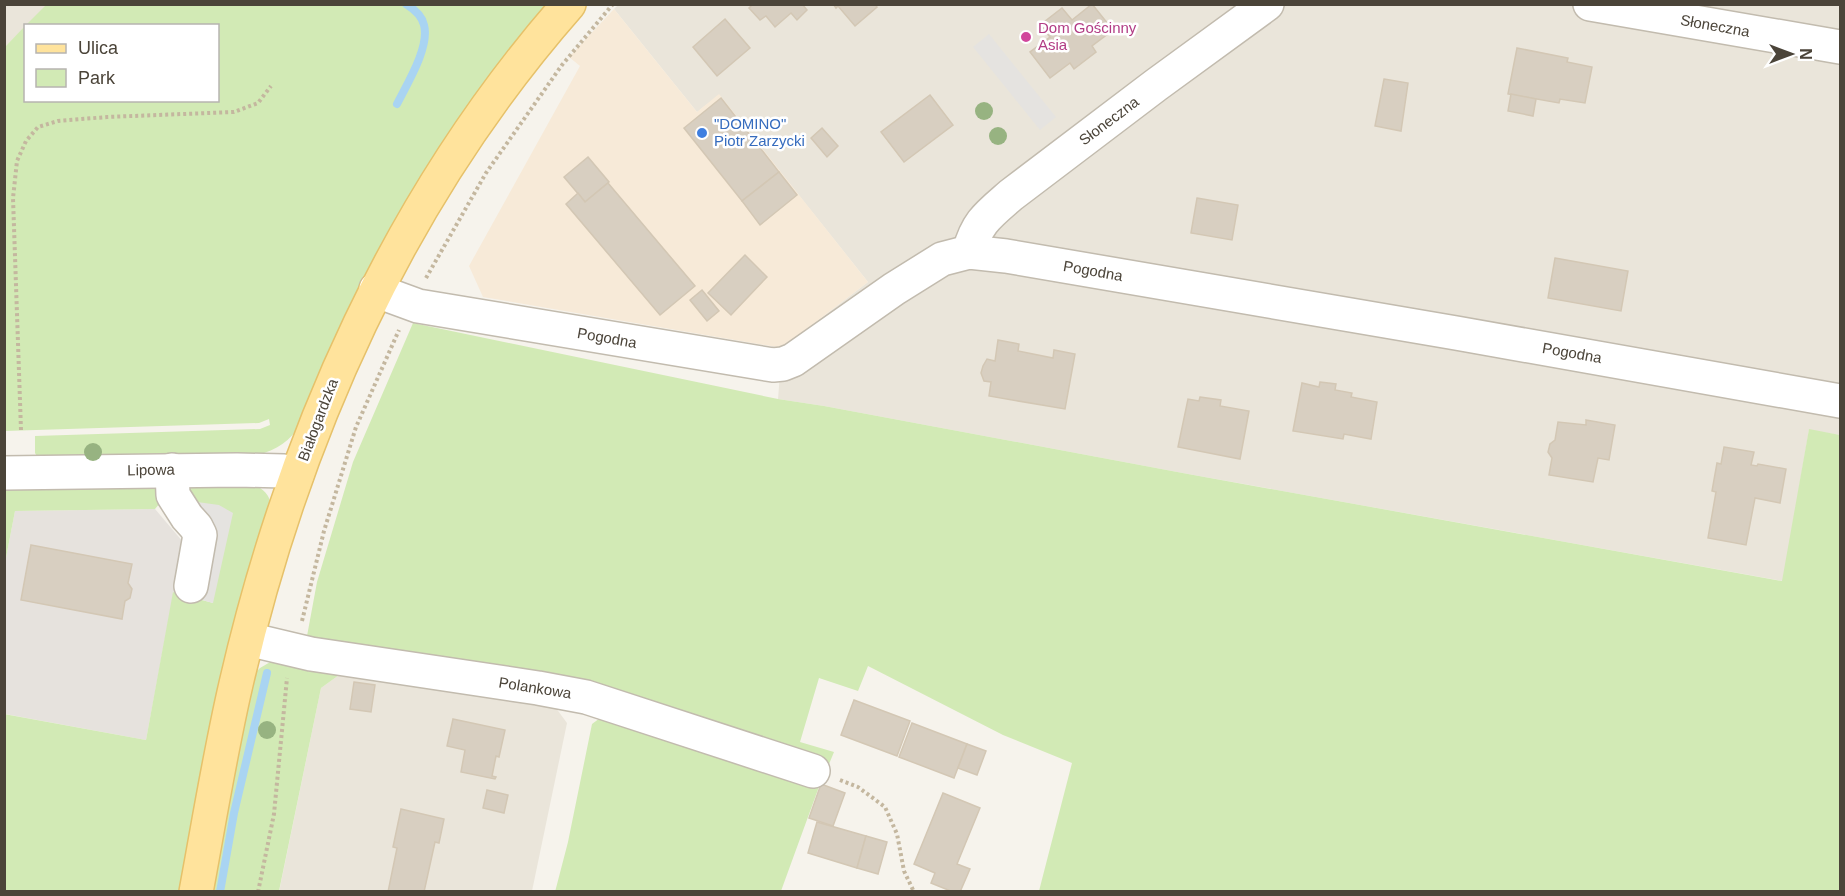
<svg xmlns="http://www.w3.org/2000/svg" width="1845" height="896" viewBox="0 0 1845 896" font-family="Arial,sans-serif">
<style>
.residential{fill:#eae5da}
.commercial{fill:#f7ead8}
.industrial{fill:#e6e2dd}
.green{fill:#d2eab5}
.parking{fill:#e5e3e0}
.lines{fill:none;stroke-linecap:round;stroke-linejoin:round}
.stream{stroke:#a9d4f2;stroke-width:8}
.building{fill:#d8cfc1;stroke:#d3c7b4;stroke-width:1.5}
.minor-casing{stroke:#c2bbae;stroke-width:36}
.major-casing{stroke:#e6c16a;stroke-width:36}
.path{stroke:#c4b79f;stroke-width:4;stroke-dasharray:3 3;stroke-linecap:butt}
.minor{stroke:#fff;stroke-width:33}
.major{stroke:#ffe39c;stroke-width:33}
.tree{fill:#97b381}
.hotel-dot{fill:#d1479c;stroke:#fff;stroke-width:2}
.shop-dot{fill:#3f7fe0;stroke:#fff;stroke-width:2}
.labels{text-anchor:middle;stroke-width:5;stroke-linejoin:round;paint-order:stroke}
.street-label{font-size:15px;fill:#4b4439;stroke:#fff}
.hotel-label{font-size:15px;fill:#b23c85;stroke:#fff;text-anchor:start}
.shop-label{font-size:15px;fill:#366cbe;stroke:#fff;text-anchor:start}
</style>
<rect width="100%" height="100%" fill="#f6f3ec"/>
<g class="residential">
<polygon points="619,4 1840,5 1840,435 1809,430 1783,581 1188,474 824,406 778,399 782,348 868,282 719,95 697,112 614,9"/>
<polygon points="5,5 47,5 5,47"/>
<polygon points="346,670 550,700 567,723 532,891 279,892 321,688"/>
</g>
<polygon class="commercial" points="614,9 697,112 719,94 868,282 782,348 483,297 469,266 580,66 569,57"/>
<polygon class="industrial" points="155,509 183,542 146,740 5,714 5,563 15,511"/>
<g class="green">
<path d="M47,4l505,1 -251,419c-11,17 -24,26 -44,31l-218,5 -4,-7v-17l225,-7 10,-4 -1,-6 -10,4 -254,8 -1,-383 21,-22 1,74h192v-74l-192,-1z"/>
<polygon points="413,323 778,399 824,406 1188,474 1782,581 1809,429 1840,435 1840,891 1039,891 1072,763 1003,735 868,666 858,691 819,678 800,742 834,752 827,769 318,641 307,636 317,582 353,462"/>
<polygon points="5,485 160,487 160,503 155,509 15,511 5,563"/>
<path d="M187,485l70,1c10,6 13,11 15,23l-89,382h-178l-1,-177 142,26 27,-148 40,11z"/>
<polygon points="272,661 346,670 321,688 279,891 209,892 251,677 260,668"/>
<polygon points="604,715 820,784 781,891 555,892 568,842 592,724"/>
</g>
<g class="parking">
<polygon points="989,34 1056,117 1040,130 973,47"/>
<polygon points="190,501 219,505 233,513 213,603 173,592"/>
</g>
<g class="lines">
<g class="stream">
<path d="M397,104c10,-20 33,-57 27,-79 -2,-9 -10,-16 -18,-21"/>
<polyline points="220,892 234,813 267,673"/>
</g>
</g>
<g class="building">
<polygon points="753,4 802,4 807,10 797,20 791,13 775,27 766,16 760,20 749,8"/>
<polygon points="833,4 875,4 877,7 855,26 838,6 836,8"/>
<polygon points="1092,4 1113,30 1092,46 1096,52 1074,69 1070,63 1050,78 1030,52 1050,37 1040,25 1062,8 1072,20"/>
<polygon points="725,19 750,48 717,76 693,47"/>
<polygon points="1517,48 1568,58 1567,62 1592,67 1585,103 1560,99 1559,103 1508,94"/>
<polygon points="1384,79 1408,83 1401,131 1375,126"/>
<polygon points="1511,94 1536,99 1533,116 1508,111"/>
<polygon points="930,95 953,125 904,162 881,132"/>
<polygon points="721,98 779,172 742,201 684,128"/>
<polygon points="822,128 838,146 827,157 811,138"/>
<polygon points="588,157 609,182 585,202 564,177"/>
<polygon points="779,172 797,195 760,225 742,201"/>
<polygon points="608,183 695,286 660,315 566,204 578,193 585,202"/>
<polygon points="1197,198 1238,205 1232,240 1191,233"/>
<polygon points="745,255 767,277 731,315 708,293"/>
<polygon points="1555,258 1628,271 1621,311 1548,298"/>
<polygon points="702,290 719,311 707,321 690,300"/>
<polygon points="998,340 1019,344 1018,351 1053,358 1054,350 1075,354 1065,409 989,396 991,382 984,381 981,373 983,366 987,359 995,361"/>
<polygon points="1320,382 1336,384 1335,390 1352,393 1351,397 1377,402 1371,439 1344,434 1343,439 1293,431 1302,383 1319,387"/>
<polygon points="1200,397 1221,400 1220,406 1249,411 1240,459 1178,447 1188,399 1199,401"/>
<polygon points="1586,420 1615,425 1609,460 1598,458 1593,482 1549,475 1552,458 1548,452 1550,444 1555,440 1558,422 1586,425"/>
<polygon points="1724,447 1754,452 1751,465 1757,466 1758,464 1786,469 1780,503 1755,498 1746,545 1708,538 1716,492 1712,491 1717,463 1721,464"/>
<polygon points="31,545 132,564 128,583 132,589 130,598 125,601 122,619 21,600"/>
<polygon points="354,682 375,685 371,712 350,709"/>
<polygon points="854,700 910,721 897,756 841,735"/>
<polygon points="453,719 505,730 499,757 496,756 492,776 496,777 495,779 461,772 465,750 447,746"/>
<polygon points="912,723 967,744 954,778 899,757"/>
<polygon points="967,744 986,751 977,775 958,768"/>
<polygon points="821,784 845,793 833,826 809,818"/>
<polygon points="487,790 508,795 504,813 483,808"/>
<polygon points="943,793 980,808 957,864 970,869 960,892 953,892 931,883 935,873 914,864"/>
<polygon points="401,809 444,819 439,843 435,842 424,892 388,892 397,848 393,847"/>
<polygon points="817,822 866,836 857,868 808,853"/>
<polygon points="866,836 887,842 878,874 857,868"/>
</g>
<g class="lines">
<g class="minor-casing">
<g id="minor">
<polyline points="1590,4 1840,47"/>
<path d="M969,252c8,-30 19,-37 42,-57l145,-110 111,-81"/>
<polyline points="376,289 388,295 418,306 773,365 783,364 793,360 894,289 942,259 969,252 1006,256 1456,333 1840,401"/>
<polyline points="172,470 173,495 187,517 196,527 200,535 191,586"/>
<polyline points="4,473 237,470 284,471 297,474"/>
<polyline points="248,639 311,654 538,688 586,697 813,771"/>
</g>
</g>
<g class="major-casing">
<path id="major" d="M196,892c13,-70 24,-139 40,-208 57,-248 163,-487 333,-680"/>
</g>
<g class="path">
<polyline points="426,278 486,173 562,65 613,4"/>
<polyline points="21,430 13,198 17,161 26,141 38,127 58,121 107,117 234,112 258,103 271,86"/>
<polyline points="302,621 324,531 356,427 399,330"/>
<polyline points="840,780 858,787 885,807 897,834 904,871 914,892"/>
<polyline points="258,892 274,814 287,678"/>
</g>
<use href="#minor" class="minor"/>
<use href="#major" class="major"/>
</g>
<g class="tree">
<circle cx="984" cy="111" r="9"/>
<circle cx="998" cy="136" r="9"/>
<circle cx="93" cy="452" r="9"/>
<circle cx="267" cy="730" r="9"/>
</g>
<circle class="hotel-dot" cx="1026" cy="37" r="6"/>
<circle class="shop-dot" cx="702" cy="133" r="6"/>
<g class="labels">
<g class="street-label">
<text transform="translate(1715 26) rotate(10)" y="5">Słoneczna</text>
<text transform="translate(1109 121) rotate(-37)" y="5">Słoneczna</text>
<text transform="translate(1093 271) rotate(10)" y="5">Pogodna</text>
<text transform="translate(607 338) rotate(10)" y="5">Pogodna</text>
<text transform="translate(1572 353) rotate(10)" y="5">Pogodna</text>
<text transform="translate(318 420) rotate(-69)" y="5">Białogardzka</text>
<text transform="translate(151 470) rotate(-1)" y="5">Lipowa</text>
<text transform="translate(535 688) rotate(9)" y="5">Polankowa</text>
</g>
<g class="hotel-label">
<text x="1038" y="33">Dom Gościnny<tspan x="1038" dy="17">Asia</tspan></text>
</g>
<g class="shop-label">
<text x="714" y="129">"DOMINO"<tspan x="714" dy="17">Piotr Zarzycki</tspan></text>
</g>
</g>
<rect width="1845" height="896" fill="none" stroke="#4b4439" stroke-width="12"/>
<rect x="24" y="24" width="195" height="78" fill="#ffffff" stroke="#b7b4b0" stroke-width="1.5"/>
<rect x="36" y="44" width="30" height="9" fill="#ffe39c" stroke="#b7b4b0" stroke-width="1.5"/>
<text x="78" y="54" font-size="18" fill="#4b4439">Ulica</text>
<rect x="36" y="69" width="30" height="18" fill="#d2eab5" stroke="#b7b4b0" stroke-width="1.5"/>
<text x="78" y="84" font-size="18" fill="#4b4439">Park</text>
<g transform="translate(1791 54) rotate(90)" stroke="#ffffff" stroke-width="4.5" paint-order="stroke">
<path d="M0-4.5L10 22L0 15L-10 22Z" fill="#4b4439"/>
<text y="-9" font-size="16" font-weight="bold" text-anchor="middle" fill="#4b4439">N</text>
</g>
</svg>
